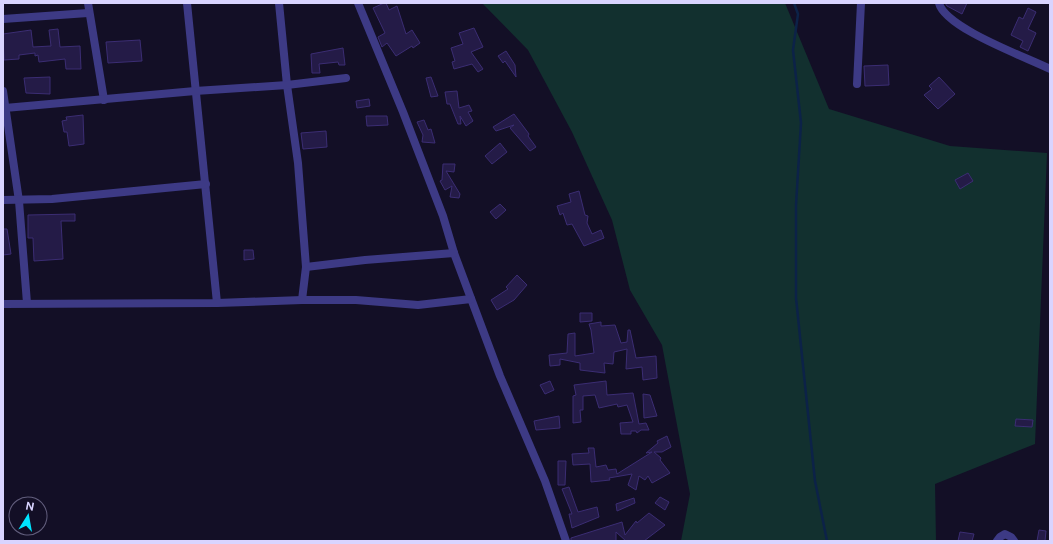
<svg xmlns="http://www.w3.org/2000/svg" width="1053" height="544" viewBox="0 0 1053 544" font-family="'Public Sans',sans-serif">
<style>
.green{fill:#12302f}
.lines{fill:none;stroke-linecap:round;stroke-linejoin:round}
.stream{stroke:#0c2248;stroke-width:2.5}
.building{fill:#241b47;stroke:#3b2d73}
.street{stroke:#3d3a85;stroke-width:8}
</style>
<rect width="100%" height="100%" fill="#130f26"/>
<polygon class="green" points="482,3 785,3 829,109 950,146 1047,153 1035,444 935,484 936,541 681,541 690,494 662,345 630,290 612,220 572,132 528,50"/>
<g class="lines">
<polyline class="stream" points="794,3 798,14 793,50 801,123 796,205 796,298 815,481 827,541"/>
</g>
<g class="building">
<polygon points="384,3 386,3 389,10 397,6 406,34 412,30 420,43 413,48 412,46 396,56 387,43 382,47 378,37 385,33 373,8"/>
<polygon points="945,3 967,3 962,14 947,6"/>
<polygon points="1028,8 1036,12 1028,29 1036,33 1028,51 1020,47 1023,41 1011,35 1019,17 1023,19"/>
<polygon points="474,28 483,47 471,52 483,69 478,72 472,64 454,69 452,62 455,61 451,48 463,44 459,33"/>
<polygon points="58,29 60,47 80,46 81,69 66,69 65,59 39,62 38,55 35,56 35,53 19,55 19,59 4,60 3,34 31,30 33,47 51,46 49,30"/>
<polygon points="140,40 142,61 108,63 106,42"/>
<polygon points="343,48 345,65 339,65 338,62 319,64 320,73 312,73 311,54"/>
<polygon points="506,51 515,65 516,77 505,61 503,63 498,56"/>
<polygon points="888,65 889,85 865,86 864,66"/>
<polygon points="50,77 50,94 26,93 24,78"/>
<polygon points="431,77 438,96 431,97 426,78"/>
<polygon points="939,77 955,94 938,109 924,95 932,89 929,86"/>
<polygon points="457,91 459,108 469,105 472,111 468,112 473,121 466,126 460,116 461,124 458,124 450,104 447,104 445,92"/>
<polygon points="369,99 370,106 357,108 356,101"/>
<polygon points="514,114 529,134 528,136 536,147 530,151 510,128 514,125 496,131 493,127"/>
<polygon points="83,115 84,144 69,146 67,132 64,132 62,121 67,120 66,117"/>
<polygon points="366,116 387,116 388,125 367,126"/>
<polygon points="424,120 428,130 431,129 435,143 422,142 423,135 417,122"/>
<polygon points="326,131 327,147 303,149 301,133"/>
<polygon points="500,143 507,152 492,164 485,156"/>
<polygon points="443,164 455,164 454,172 446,171 460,194 459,198 450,197 452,186 445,190 440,181 442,180"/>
<polygon points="968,173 973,181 960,189 955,180"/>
<polygon points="579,191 585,215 588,216 587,223 592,234 601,230 604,238 584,246 572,224 567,225 563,213 560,215 557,206 571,202 569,194"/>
<polygon points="500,204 506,210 496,219 490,212"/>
<polygon points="75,214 75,221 61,221 63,259 34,261 33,238 28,238 28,215"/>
<polygon points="3,229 7,229 11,254 3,255"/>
<polygon points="244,250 253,250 254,259 244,260"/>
<polygon points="517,275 527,285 514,300 497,310 491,300 508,289 506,287"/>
<polygon points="580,313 592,313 592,321 580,322"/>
<polygon points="601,322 601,326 615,325 621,343 627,342 628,330 630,330 636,358 656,356 657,378 643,380 642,367 626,369 627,349 614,352 613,364 604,363 605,373 580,370 580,363 560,359 560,365 550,366 549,355 567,353 568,334 575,333 575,356 594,353 591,330 589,324"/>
<polygon points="550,381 554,390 545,394 540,385"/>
<polygon points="606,381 607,395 633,393 639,424 646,423 649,430 641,430 637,433 636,431 631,431 631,434 621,434 620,423 633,422 627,405 618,407 617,404 599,408 595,395 583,396 583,410 580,410 581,422 573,423 573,396 576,395 574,385"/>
<polygon points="643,394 650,395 657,416 644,418"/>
<polygon points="559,416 560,428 536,430 534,421"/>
<polygon points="1016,419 1033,420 1032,427 1015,426"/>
<polygon points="667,436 671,447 662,452 654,452 661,458 660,460 670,473 652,483 648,476 645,480 639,476 636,490 628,485 632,474 609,478 610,480 591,482 590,464 573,465 572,454 589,453 588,448 594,448 596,467 606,465 608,470 616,469 617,474 652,452 646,453 658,443 657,441"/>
<polygon points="558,461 566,461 565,485 558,485"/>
<polygon points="569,487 578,512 597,507 599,517 572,528 569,514 572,514 562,489"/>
<polygon points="660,497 669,502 665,510 655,503"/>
<polygon points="634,498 635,503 617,511 616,504"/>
<polygon points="649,513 665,525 644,541 626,541 616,532 616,541 571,541 571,538 622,522 625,535 636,521 637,523"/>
<polygon points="1039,530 1046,531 1045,541 1037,541"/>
<polygon points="960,532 974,534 972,541 958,541"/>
</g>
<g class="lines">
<g class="street">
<polyline points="88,3 104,100"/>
<polyline points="187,3 217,303"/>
<polyline points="279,3 287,85 298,163 306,267 302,300"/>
<polyline points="358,3 403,112 443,216 454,253 500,376 545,481 566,541"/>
<path d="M939,3c6,25 87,54 111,66"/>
<polyline points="3,19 88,13"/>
<polyline points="857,84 861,3"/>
<polyline points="3,91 19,201 27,303"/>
<polyline points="5,108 195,91 287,85 346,78"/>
<polyline points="3,200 52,199 206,184"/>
<polyline points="306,267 365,260 454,253"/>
<polyline points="3,304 217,303 302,300 356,300 418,305 471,299"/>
<polyline points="997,541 1000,537 1005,534 1011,537 1014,541"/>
</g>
</g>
<rect width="1053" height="544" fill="none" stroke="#d9d4ff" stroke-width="8"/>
<g transform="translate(28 516) rotate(11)"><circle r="19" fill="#130f26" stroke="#625e7d"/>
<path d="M0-3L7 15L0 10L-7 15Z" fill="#00e5ff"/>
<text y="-6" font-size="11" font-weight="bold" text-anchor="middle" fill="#d9d4ff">N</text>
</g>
</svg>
